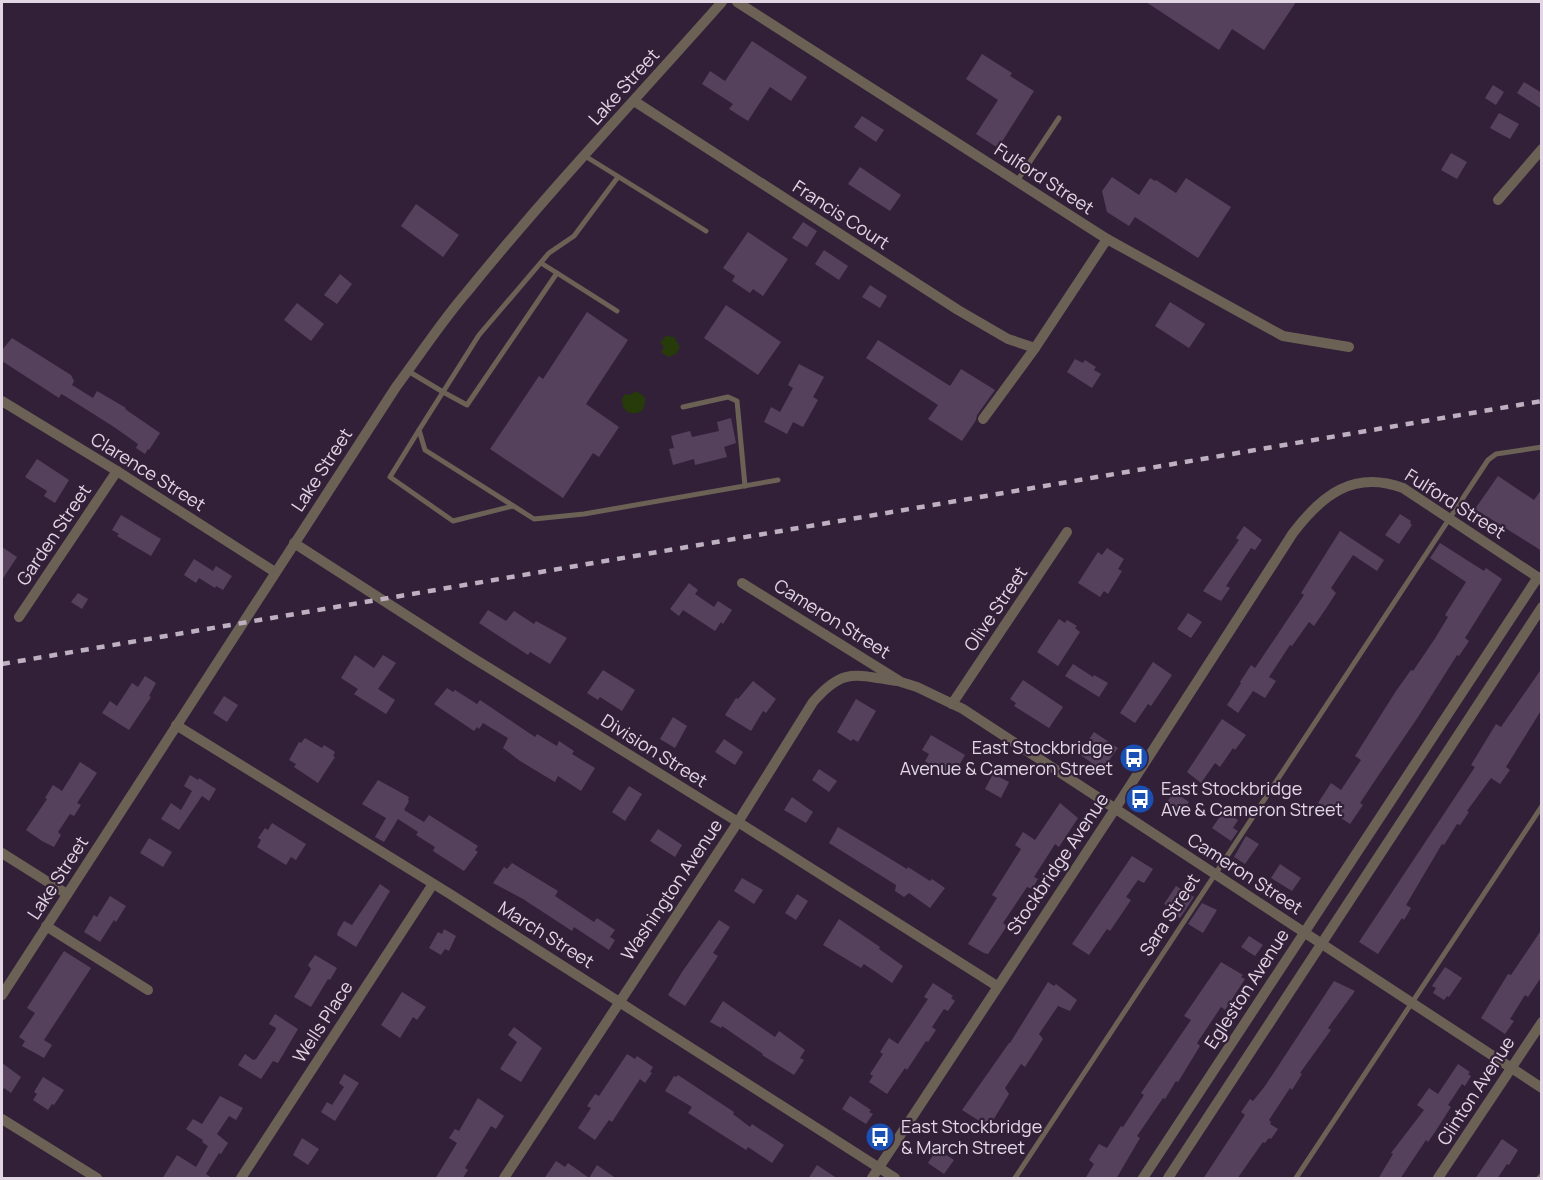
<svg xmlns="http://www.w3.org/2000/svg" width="1543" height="1180" viewBox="0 0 1543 1180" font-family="Manrope,sans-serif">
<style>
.green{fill:#273a09}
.building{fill:#55415b}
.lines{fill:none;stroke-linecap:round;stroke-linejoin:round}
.service{stroke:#6b6155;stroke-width:5}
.minor{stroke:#6b6155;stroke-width:10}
.rail{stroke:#bdb0c1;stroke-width:4.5;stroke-dasharray:8 8;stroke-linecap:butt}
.labels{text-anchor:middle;stroke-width:4.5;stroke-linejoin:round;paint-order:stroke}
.street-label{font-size:18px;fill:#e2d6e5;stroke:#322038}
.poi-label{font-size:18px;fill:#e2d6e5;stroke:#322038;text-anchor:start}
</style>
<rect width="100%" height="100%" fill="#322038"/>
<g class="green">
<polygon points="666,336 674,337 680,347 676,354 668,357 661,352 664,347 660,342"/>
<path d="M636,391l9,6v7l-3,7c-8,4 -14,3 -19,-4l-1,-8 3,-5 5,1z"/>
</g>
<g class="building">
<polygon points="1146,2 1296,2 1264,50 1232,29 1219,50"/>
<polygon points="752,41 807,77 791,101 770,87 748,121 729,109 733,104 702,84 710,71 725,81"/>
<polygon points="982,54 1012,73 1010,76 1034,91 998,148 976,134 998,100 966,79"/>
<polygon points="1524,82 1542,93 1542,109 1517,93"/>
<polygon points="1493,85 1504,92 1496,105 1485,98"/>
<polygon points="1499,113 1519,124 1510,139 1490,128"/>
<polygon points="862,116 884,130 876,142 854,127"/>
<polygon points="1451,153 1467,162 1457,179 1441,170"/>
<polygon points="860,167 901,195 890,211 848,184"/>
<polygon points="1112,177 1139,195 1150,178 1155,181 1156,180 1176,193 1186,178 1231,207 1198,258 1135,217 1129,226 1107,212 1102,191"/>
<polygon points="416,204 459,235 443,257 401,226"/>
<polygon points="803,222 817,231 807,247 792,238"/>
<polygon points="748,232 788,259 763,296 753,289 750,293 732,281 735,276 723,268"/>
<polygon points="824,250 848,266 839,280 815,264"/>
<polygon points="340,274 352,284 337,304 324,295"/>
<polygon points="870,285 887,296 880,308 862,297"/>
<polygon points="1170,302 1205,324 1189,348 1155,326"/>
<polygon points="297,303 324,324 311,341 284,320"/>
<polygon points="726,305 781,342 758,375 704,338"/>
<polygon points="587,312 628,340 586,404 619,427 599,457 593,453 563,498 490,449 539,376 543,379"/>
<polygon points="12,338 71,375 74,381 72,385 93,398 97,391 126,408 125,409 160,433 149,450 148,449 145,454 136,448 138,444 114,427 65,396 61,394 59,398 2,361 2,350"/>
<polygon points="878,340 950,386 961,369 995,390 977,415 976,420 962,441 928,419 938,405 866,358"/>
<polygon points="1075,359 1083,363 1085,360 1096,367 1094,370 1101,374 1092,388 1067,372"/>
<polygon points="799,364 824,377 813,397 818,400 803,427 793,422 787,434 764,422 771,407 780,412 793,388 788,385"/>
<polygon points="731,418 736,443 724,447 727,457 695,465 694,459 673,465 669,449 674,448 671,436 690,431 692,437 719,431 717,422"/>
<polygon points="37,459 69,480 55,503 44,496 47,491 25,477"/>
<polygon points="1498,476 1534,500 1542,489 1542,551 1475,509"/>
<polygon points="1400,514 1411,521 1410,523 1412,525 1399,544 1385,535"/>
<polygon points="121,515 161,539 151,556 117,536 119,534 112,530"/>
<polygon points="1244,526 1262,540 1255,550 1251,548 1226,586 1230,588 1221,601 1217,599 1203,591 1239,540 1236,538"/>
<polygon points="1340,531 1384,560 1377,571 1353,555 1331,588 1336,593 1327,607 1314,626 1309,622 1292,646 1290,645 1269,677 1276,681 1265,698 1253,691 1238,713 1227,705 1241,683 1240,682 1251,665 1255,668 1304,595 1301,593"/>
<polygon points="1440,543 1484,571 1486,568 1502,579 1465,638 1469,641 1459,656 1457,655 1418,717 1380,773 1360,803 1363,805 1350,824 1318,803 1331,783 1341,790 1361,760 1355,756 1396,691 1411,670 1413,671 1434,640 1448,617 1445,615 1466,582 1430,558"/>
<polygon points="2,547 17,557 2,580"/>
<polygon points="1107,548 1124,559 1118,569 1122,571 1108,594 1104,591 1100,597 1078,583 1098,552 1102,555"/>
<polygon points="194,559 213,571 216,566 232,576 223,590 216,586 215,588 199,578 196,583 184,575"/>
<polygon points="689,583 698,590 695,594 714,607 718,601 732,610 723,624 721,622 715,631 683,610 679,616 670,609"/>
<polygon points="78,593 88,599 82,609 71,602"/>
<polygon points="488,610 506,621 514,611 534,624 536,621 567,638 550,664 530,652 528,655 479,623"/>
<polygon points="1188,613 1202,622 1191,638 1177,629"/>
<polygon points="1059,619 1065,623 1067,620 1077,626 1075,628 1080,632 1058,666 1037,652"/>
<polygon points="355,655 374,668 383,655 396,663 378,689 395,700 386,714 354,694 358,689 341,678"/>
<polygon points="1153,662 1172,675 1151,706 1148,704 1135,723 1120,713"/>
<polygon points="1073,664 1093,677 1094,675 1108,683 1099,697 1065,676"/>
<polygon points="1542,668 1542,709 1506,767 1510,770 1500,784 1491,778 1467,811 1469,812 1460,825 1457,824 1444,845 1442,844 1406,905 1411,908 1404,920 1402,918 1378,954 1359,942 1475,767 1471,765 1496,724 1501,727"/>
<polygon points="603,670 635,690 622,711 600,697 598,700 587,693"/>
<polygon points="145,676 156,683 149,696 151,697 129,730 102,713 110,701 117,706 132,683 138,687"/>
<polygon points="1023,680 1063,707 1049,728 1014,706 1016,703 1010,699"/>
<polygon points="753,681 776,699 766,713 763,711 751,731 725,715 736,698 738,699"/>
<polygon points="447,688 453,692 455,690 477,704 480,700 535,737 537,734 557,746 559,741 574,751 572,754 595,768 581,791 558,776 555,782 520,761 503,748 508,738 483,723 479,729 477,727 474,731 434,704"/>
<polygon points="224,696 238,705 227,722 213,713"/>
<polygon points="856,699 876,711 858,742 853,739 851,741 837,732"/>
<polygon points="673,717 687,726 675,748 660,739"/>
<polygon points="1222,719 1246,735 1235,750 1233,748 1220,767 1215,763 1201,783 1187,772"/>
<polygon points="1094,732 1118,748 1102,770 1079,754"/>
<polygon points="931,735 965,755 955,772 952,770 948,776 925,761 929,754 922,750"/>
<polygon points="305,738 322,748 324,745 335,752 333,756 335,757 318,783 294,767 296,764 289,760 299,742 301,743"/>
<polygon points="724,739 743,752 735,765 715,752"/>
<polygon points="80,762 97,773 77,803 81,805 74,816 70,814 58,832 61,835 54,847 42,841 26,830 47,799 45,798 53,785 62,791"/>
<polygon points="819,769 837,781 829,792 812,780"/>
<polygon points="993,774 1009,782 1001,798 985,789"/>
<polygon points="190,775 198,780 199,778 216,789 209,801 202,796 179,830 161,819 171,803 181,810 192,791 184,786"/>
<polygon points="378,780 409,797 408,800 409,801 404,810 424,822 429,815 478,846 475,850 478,852 464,871 433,851 435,847 416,835 418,832 398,819 384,842 375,837 386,818 362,804"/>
<polygon points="629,786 642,794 625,821 612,812"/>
<polygon points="1174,792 1189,802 1180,816 1164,806"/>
<polygon points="792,797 813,812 806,823 784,810"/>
<polygon points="1060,803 1078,818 1059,847 1055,844 1034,877 1038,879 1032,889 1027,887 1003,923 1007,926 999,938 988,954 984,953 968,944 997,898 992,895 1021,849 1015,845 1023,832 1035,840"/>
<polygon points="1224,811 1238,820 1233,828 1238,831 1231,841 1212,828"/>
<polygon points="272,823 306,844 296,860 291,857 286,865 257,847 261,840 258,838 265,828 268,830"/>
<polygon points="838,827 907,869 908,867 930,881 932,879 945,888 930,908 909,893 904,897 895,891 896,885 829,843"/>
<polygon points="658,829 682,845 675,857 650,841"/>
<polygon points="1246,836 1259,844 1245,864 1234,857"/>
<polygon points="149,838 172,852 163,867 140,853"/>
<polygon points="1132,856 1153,869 1144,883 1138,880 1126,897 1131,900 1110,931 1107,929 1089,955 1072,944"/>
<polygon points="512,863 558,891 555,896 594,922 597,918 615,930 610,937 615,940 609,950 574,927 572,931 523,899 493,883 504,867 507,869"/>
<polygon points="1280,864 1301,878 1292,891 1271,878"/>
<polygon points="742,878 763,890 754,904 734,891"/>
<polygon points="380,884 390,891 356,947 337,935 338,931 344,921 352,925"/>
<polygon points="1176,886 1194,897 1180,918 1166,909 1168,906 1164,904"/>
<polygon points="797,894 808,901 796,920 785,913"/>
<polygon points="110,896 126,906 116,922 114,920 100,942 84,932 94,915 97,917"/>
<polygon points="1202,903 1217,910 1203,933 1188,924"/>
<polygon points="839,919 880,947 879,949 903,966 892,983 864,964 861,968 823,945"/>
<polygon points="719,920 730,927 713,953 718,956 685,1006 668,995 682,972"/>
<polygon points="444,929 456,936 449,951 445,949 441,955 429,948 438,932 442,934"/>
<polygon points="1542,929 1542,976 1528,997 1525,995 1510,1019 1514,1021 1505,1034 1481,1018 1508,974 1511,975"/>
<polygon points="1249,936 1263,945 1255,956 1241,947"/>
<polygon points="64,951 91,968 44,1040 52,1045 44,1058 22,1046 25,1041 19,1037 35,1013 27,1008"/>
<polygon points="315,955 337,968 330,980 328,979 311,1007 294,997 311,969 308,965"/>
<polygon points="1221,962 1243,975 1241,977 1245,979 1225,1010 1221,1007 1197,1043 1200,1046 1178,1082 1176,1081 1165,1099 1163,1098 1137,1136 1140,1138 1116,1179 1085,1179 1094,1164 1089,1160 1099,1144 1107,1148 1121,1126 1123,1127 1144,1095 1141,1093 1191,1020 1184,1016"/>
<polygon points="1445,967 1462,978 1449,997 1447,996 1444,1000 1433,993 1436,988 1432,986"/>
<polygon points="1334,981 1355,991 1328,1028 1331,1030 1300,1073 1302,1074 1292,1090 1290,1088 1269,1120 1271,1122 1270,1124 1278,1129 1271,1139 1269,1138 1265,1143 1263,1142 1237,1179 1203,1179 1245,1115 1241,1112 1250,1099 1253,1101 1265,1086"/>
<polygon points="1048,982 1054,986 1056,984 1077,1000 1070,1011 1058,1006 1039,1034 1043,1039 1036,1050 1025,1067 1021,1064 1005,1088 1009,1094 989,1127 962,1110 1009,1043 1010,1043"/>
<polygon points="933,983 953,996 951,998 955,1001 948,1011 944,1009 932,1027 936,1030 928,1042 926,1041 907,1070 905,1068 887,1094 869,1082 873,1076 870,1074 883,1054 880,1052 889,1038 898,1044 928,999 924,997"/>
<polygon points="402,992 426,1007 417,1020 413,1017 400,1038 381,1025"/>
<polygon points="723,1001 775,1037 779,1031 805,1050 800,1058 804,1060 794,1075 762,1055 763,1054 722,1026 721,1028 710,1022"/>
<polygon points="275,1014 298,1029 278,1063 273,1061 261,1079 238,1065 245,1054 253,1060 256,1059 275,1031 276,1028 269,1024"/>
<polygon points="514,1027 542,1048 521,1082 500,1069 517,1042 508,1035"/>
<polygon points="627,1054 635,1059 637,1056 653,1067 650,1072 652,1073 645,1083 640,1079 612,1122 609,1120 595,1140 578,1128 591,1108 587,1106 595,1094 599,1096"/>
<polygon points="2,1063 21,1077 11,1093 4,1088 2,1092"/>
<polygon points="1458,1064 1470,1072 1468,1074 1471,1076 1465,1086 1462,1084 1448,1105 1451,1107 1435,1132 1428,1142 1426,1140 1400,1179 1378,1179 1393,1154 1391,1153 1424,1110 1417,1105 1429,1088 1438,1094"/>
<polygon points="344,1074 359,1083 335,1121 321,1112 327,1102 332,1105 344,1087 339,1083"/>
<polygon points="678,1075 734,1112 733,1114 750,1127 752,1124 784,1145 772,1163 748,1147 746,1150 688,1113 692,1107 665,1091 674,1076 676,1077"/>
<polygon points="43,1077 64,1090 54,1105 52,1104 48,1110 33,1100 37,1094 34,1092"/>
<polygon points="220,1096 243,1108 236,1120 229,1116 217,1134 228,1143 221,1154 219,1153 206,1174 213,1179 162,1179 177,1155 196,1167 208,1146 202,1142 203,1140 186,1129 193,1119 202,1124"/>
<polygon points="850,1096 871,1110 869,1112 873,1114 866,1124 842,1109"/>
<polygon points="478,1098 504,1116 496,1129 491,1126 465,1168 468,1170 462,1179 435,1179 457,1143 449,1138 455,1129 459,1131"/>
<polygon points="302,1138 319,1149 308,1165 293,1155"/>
<polygon points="1502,1139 1518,1150 1509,1165 1507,1164 1497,1179 1475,1179"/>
<polygon points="937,1149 954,1160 944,1174 928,1163"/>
<polygon points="556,1161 565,1167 568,1163 589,1178 597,1165 617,1179 544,1179"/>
<polygon points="817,1165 838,1179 808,1179"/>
</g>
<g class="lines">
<g class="service">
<polyline points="585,156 706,231"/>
<polyline points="1017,181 1059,118"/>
<polyline points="541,263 557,273"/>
<polyline points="617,311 557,273 467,405 443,392 479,335 549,253 574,236 618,177"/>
<polyline points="408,371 443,392 419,430 425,450 534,519 584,514 778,480"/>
<polyline points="683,407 728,397 737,401 745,486"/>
<polyline points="419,430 390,477 453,521 513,506"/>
<polyline points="1015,1178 1488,460 1496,454 1542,447"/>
<polyline points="1296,1178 1542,806"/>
<polyline points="1539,1178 1542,1175"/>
</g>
<g class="minor">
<polyline points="737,2 1107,239 1283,336 1349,347"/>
<polyline points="634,101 958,310 1008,339 1035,348"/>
<polyline points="1498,200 1542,149"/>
<polyline points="2,401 117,471 275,572"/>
<polyline points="983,419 1035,348 1107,239"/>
<polyline points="294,543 468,655 738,822 997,986"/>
<polyline points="742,583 901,682 917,687 963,709 1542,1088"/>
<polyline points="19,617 117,471"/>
<polyline points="952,704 1067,532"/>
<polyline points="176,725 450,894 895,1178"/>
<polyline points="2,853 67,894"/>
<polyline points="46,926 148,990"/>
<path d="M2,995l394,-608c24,-32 45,-65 71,-95 81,-100 170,-194 255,-290"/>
<polyline points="2,1119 97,1178"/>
<polyline points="241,1178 433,884"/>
<path d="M504,1178l234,-356 75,-120c30,-35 42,-27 84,-21"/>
<path d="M872,1178l243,-369 178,-276c29,-38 60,-63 110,-45l139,92"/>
<polyline points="1143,1178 1538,577"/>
<polyline points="1168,1178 1542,607"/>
<polyline points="1438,1178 1542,1022"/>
</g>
<polyline class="rail" points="2,664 1542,401"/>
</g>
<defs>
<g id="bus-disc" transform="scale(1.5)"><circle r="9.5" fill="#1a4fb4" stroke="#322038"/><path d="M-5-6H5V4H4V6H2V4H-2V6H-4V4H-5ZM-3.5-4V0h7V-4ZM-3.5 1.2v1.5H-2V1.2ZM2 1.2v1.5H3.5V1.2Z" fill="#fff"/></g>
</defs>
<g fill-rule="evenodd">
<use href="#bus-disc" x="1134" y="758"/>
<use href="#bus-disc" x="1140" y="799"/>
<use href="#bus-disc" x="880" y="1137"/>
</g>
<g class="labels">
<g class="street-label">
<text transform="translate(624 87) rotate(-48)" y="6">Lake Street</text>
<text transform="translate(1044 179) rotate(33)" y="6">Fulford Street</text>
<text transform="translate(841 215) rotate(33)" y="6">Francis Court</text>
<text transform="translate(322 470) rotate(-57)" y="6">Lake Street</text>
<text transform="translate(148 472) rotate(32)" y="6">Clarence Street</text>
<text transform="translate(1455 504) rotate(32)" y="6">Fulford Street</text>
<text transform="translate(54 535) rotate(-56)" y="6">Garden Street</text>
<text transform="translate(996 609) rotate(-56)" y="6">Olive Street</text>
<text transform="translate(832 619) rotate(32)" y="6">Cameron Street</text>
<text transform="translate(654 751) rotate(32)" y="6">Division Street</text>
<text transform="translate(1058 864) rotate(-56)" y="6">Stockbridge Avenue</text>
<text transform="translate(1245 874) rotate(33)" y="6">Cameron Street</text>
<text transform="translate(58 878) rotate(-57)" y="6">Lake Street</text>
<text transform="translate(672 890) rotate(-56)" y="6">Washington Avenue</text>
<text transform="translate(1170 915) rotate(-57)" y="6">Sara Street</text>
<text transform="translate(546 935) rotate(32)" y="6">March Street</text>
<text transform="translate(1247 989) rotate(-57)" y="6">Egleston Avenue</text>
<text transform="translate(323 1022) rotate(-57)" y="6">Wells Place</text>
<text transform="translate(1476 1091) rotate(-57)" y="6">Clinton Avenue</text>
</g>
<g class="poi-label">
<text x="1113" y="754" text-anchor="end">East Stockbridge<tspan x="1113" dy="21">Avenue &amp; Cameron Street</tspan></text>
<text x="1161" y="795">East Stockbridge<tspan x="1161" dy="21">Ave &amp; Cameron Street</tspan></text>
<text x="901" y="1133">East Stockbridge<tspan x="901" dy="21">&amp; March Street</tspan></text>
</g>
</g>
<rect width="1543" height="1180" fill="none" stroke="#e2d6e5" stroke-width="6"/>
</svg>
